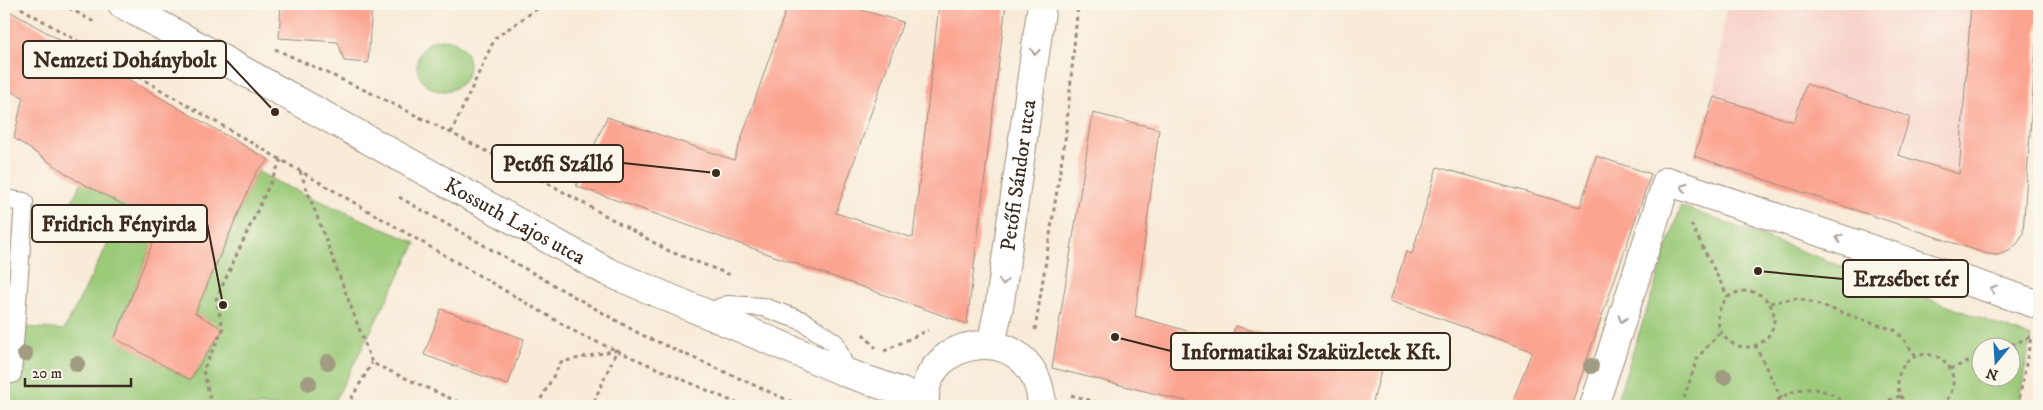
<svg xmlns="http://www.w3.org/2000/svg" width="2043" height="410" viewBox="0 0 2043 410" font-family="'IM FELL DW Pica',serif">
<style>
.built{fill:#f7d1c9}
.green{fill:#9bca79;stroke:#6b7a4c;fill-rule:evenodd}
.building{fill:#fba491}
.lines{fill:none;stroke-linecap:round;stroke-linejoin:round}
.service-casing{stroke:#9a8a7b;stroke-width:20}
.minor-casing{stroke:#9a8a7b;stroke-width:30}
.tertiary-casing{stroke:#9a8a7b;stroke-width:30}
.path{stroke:#9a8a7b;stroke-width:3;stroke-dasharray:4 4;stroke-linecap:butt}
.service{stroke:#fff;stroke-width:18}
.minor{stroke:#fff;stroke-width:28}
.tertiary{stroke:#fff;stroke-width:28}
.tree{fill:#a09b81}
.oneway{stroke:#a79f9a}
.labels{text-anchor:middle;stroke-width:4;stroke-linejoin:round;paint-order:stroke}
.street-label{font-size:21px;fill:#3b2a1e;stroke:#fbf7ec}
.leader{fill:none;stroke:#3b2a1e;stroke-width:2}
.callout-dot{fill:#3b2a1e;stroke:#fbf7ec;stroke-width:2}
.callout{fill:#fbf7ec;stroke:#3b2a1e;stroke-width:2}
.callout-label{font-size:22px;text-anchor:middle;font-weight:bold;fill:#3b2a1e}
</style>
<rect width="100%" height="100%" fill="#fbf7ec"/>
<filter id="ink" filterUnits="userSpaceOnUse"><feTurbulence type="fractalNoise" baseFrequency=".02" numOctaves="2"/><feDisplacementMap in="SourceGraphic" scale="10" xChannelSelector="R" yChannelSelector="G"/><feConvolveMatrix kernelMatrix="1 2 1 2 8 2 1 2 1" color-interpolation-filters="sRGB"/></filter>
<filter id="wash" filterUnits="userSpaceOnUse"><feTurbulence type="fractalNoise" baseFrequency=".0096" numOctaves="4" result="noise"/><feDisplacementMap in="SourceGraphic" scale="20" xChannelSelector="R" yChannelSelector="G"/><feGaussianBlur stdDeviation="1.12" result="paint"/><feColorMatrix in="noise" values="0 0 0 0 0 0 0 0 0 0 0 0 0 0 0 0 0 1.4 0 .05"/><feComposite in="paint" operator="in"/></filter>
<g filter="url(#wash)">
<rect width="100%" height="100%" fill="#f8ebd8"/>
<polygon class="built" points="1726,4 2039,4 2023,233 2018,243 2009,251 1998,255 1987,254 1694,156 1714,97"/>
<g class="green">
<circle cx="443" cy="65" r="26"/>
<polygon points="257,171 279,183 416,243 332,406 4,406 4,325 64,330 116,228 70,205 82,181 160,224 115,337 190,380 223,330 195,313"/>
<path d="M1681,206l350,131 -13,69h-403zM1980,348h30v30h-30z"/>
</g>
<g id="blocks">
<g class="building">
<polygon points="281,4 372,4 368,63 344,61 338,42 279,38"/>
<polygon points="788,4 841,4 903,22 836,213 913,238 939,4 1006,4 967,324 576,186 607,117 734,160"/>
<polygon points="1971,4 2039,4 2023,233 2018,243 2009,251 1998,255 1987,254 1694,156 1714,97 1794,122 1806,84 1910,117 1898,155 1959,174"/>
<polygon points="4,8 269,160 257,171 195,313 223,329 190,380 115,338 160,224 76,180 14,138 23,97 4,88"/>
<polygon points="1093,113 1159,129 1135,316 1230,343 1235,326 1382,366 1372,406 1205,406 1052,368"/>
<polygon points="1596,156 1651,174 1571,406 1511,406 1532,351 1390,301 1406,252 1412,254 1437,167 1580,207"/>
<polygon points="441,309 524,339 508,385 424,355"/>
</g>
</g>
</g>
<g filter="url(#ink)">
<use href="#blocks" fill-opacity="0" stroke="#9a8a7b" stroke-width="1"/>
<g class="lines">
<g class="service-casing">
<g id="service">
<polyline points="4,199 24,202 12,374"/>
<polyline points="706,313 728,305 763,307 803,321 835,343 847,373"/>
</g>
</g>
<g class="minor-casing">
<polyline id="minor" points="1594,406 1667,181 2039,305"/>
</g>
<g class="tertiary-casing">
<g id="tertiary">
<path id="s1" d="M122,4l486,268 239,101 78,27"/>
<path id="s2" d="M991,345l9,-43 42,-298"/>
<path d="M925,406c-7,-72 112,-90 117,0"/>
</g>
</g>
<g class="path">
<polyline points="14,4 581,335 743,406"/>
<polyline points="62,4 94,22"/>
<polyline points="275,49 373,94 451,133 533,175 669,251 733,276"/>
<polyline points="451,133 495,38 544,4"/>
<polyline points="300,171 372,363 467,406"/>
<polyline points="399,197 640,334 801,406"/>
<polyline points="1691,224 1728,297"/>
<circle cx="1746" cy="319" r="28"/>
<polyline points="1770,303 1798,298 1897,331 1916,356"/>
<polyline points="1035,330 1066,133 1078,4"/>
<polyline points="863,334 876,348"/>
<polyline points="1755,345 1785,406"/>
<polyline points="2004,348 2030,337"/>
<polyline points="884,351 928,330"/>
<polyline points="1950,369 1980,357"/>
<polyline points="1071,395 1110,406"/>
<polyline points="1900,396 1911,406"/>
<polyline points="743,405 749,406"/>
<polyline points="212,406 203,370 223,329 216,299 281,160"/>
<polyline points="347,406 372,363"/>
<polyline points="537,406 561,362 617,350 592,406"/>
<polyline points="1681,406 1698,357 1721,331"/>
<path d="M1771,406c24,-23 53,-23 76,0"/>
<path d="M1874,406l26,-10c-14,-47 48,-56 53,-17 1,12 -4,20 -13,27"/>
<polyline points="2018,406 2031,337"/>
</g>
<use href="#service" class="service"/>
<use href="#minor" class="minor"/>
<use href="#tertiary" class="tertiary"/>
</g>
<g class="tree">
<circle cx="25" cy="354" r="8"/>
<circle cx="328" cy="362" r="8"/>
<circle cx="77" cy="364" r="8"/>
<circle cx="1591" cy="366" r="8"/>
<circle cx="1724" cy="377" r="8"/>
<circle cx="309" cy="383" r="8"/>
</g>
<defs><path id="oneway-chevron" d="M-2-3.5L2.5 0L-2 3.5" fill="none" stroke-width="1.6" stroke-linecap="round" stroke-linejoin="round" transform="scale(1.25)"/></defs>
<g class="oneway">
<use href="#oneway-chevron" transform="translate(1035 52) rotate(98)"/>
<use href="#oneway-chevron" transform="translate(1684 187) rotate(-162)"/>
<use href="#oneway-chevron" transform="translate(1839 238) rotate(-162)"/>
<use href="#oneway-chevron" transform="translate(1003 282) rotate(98)"/>
<use href="#oneway-chevron" transform="translate(1993 289) rotate(-162)"/>
<use href="#oneway-chevron" transform="translate(1622 319) rotate(108)"/>
</g>
</g>
<g class="labels">
<g class="street-label">
<text dy="7" stroke="none"><textPath href="#s2" startOffset="172">Petőfi Sándor utca</textPath></text>
<text dy="7" stroke="none"><textPath href="#s1" startOffset="449">Kossuth Lajos utca</textPath></text>
</g>
</g>
<path class="leader" d="M275 112L226 60M716 173L623 163M223 305L207 223M1758 271L1843 279M1115 337L1171 351"/>
<g class="callout-dot">
<circle cx="275" cy="112" r="5"/>
<circle cx="716" cy="173" r="5"/>
<circle cx="223" cy="305" r="5"/>
<circle cx="1758" cy="271" r="5"/>
<circle cx="1115" cy="337" r="5"/>
</g>
<g class="callout">
<rect x="23" y="41" width="203" height="37" rx="5"/>
<rect x="492" y="145" width="131" height="37" rx="5"/>
<rect x="32" y="205" width="175" height="37" rx="5"/>
<rect x="1843" y="260" width="125" height="37" rx="5"/>
<rect x="1171" y="333" width="279" height="37" rx="5"/>
</g>
<g class="callout-label">
<text x="125" y="67">Nemzeti Dohánybolt</text>
<text x="558" y="171">Petőfi Szálló</text>
<text x="119" y="231">Fridrich Fényirda</text>
<text x="1906" y="286">Erzsébet tér</text>
<text x="1311" y="359">Informatikai Szaküzletek Kft.</text>
</g>
<rect width="2043" height="410" fill="none" stroke="#fbf7ec" stroke-width="20"/>
<g transform="translate(1996 362) rotate(198)"><circle r="24" fill="#fbf7ec" stroke="#aea59a"/>
<path d="M0-4L9 19L0 12L-9 19Z" fill="#1f6fb2"/>
<text y="-8" font-size="14" font-weight="bold" text-anchor="middle" fill="#3b2a1e">N</text>
</g>
<path d="M25 378v8h106v-8" fill="none" stroke="#3b2a1e" stroke-width="2.5"/>
<text x="32" y="378" font-size="15" fill="#3b2a1e" stroke="#fbf7ec" stroke-width="4" paint-order="stroke">20 m</text>
</svg>
